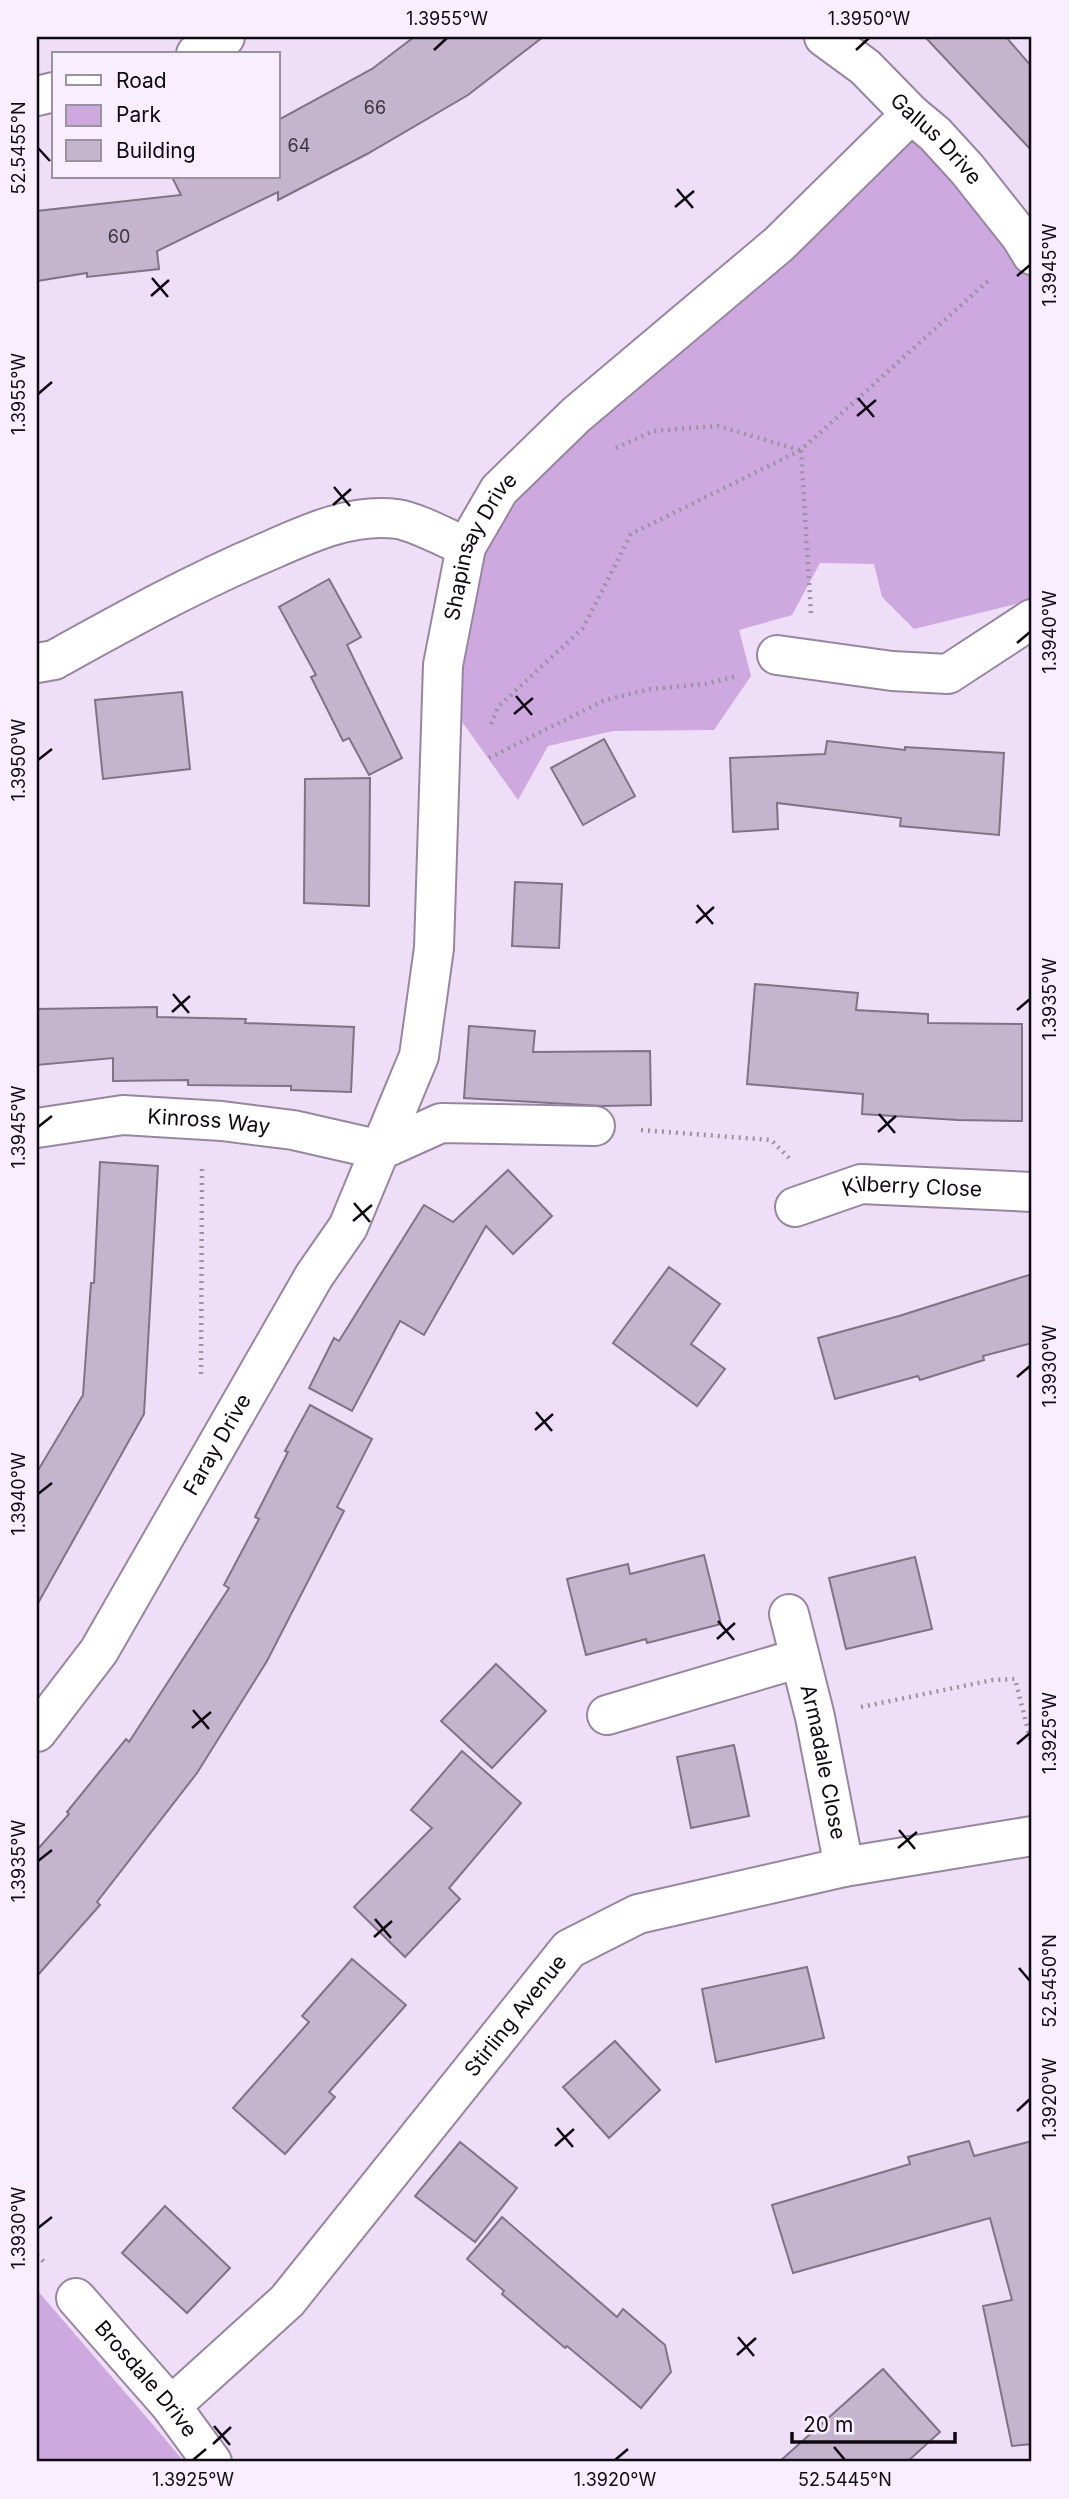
<svg xmlns="http://www.w3.org/2000/svg" width="1069" height="2499" viewBox="0 0 1069 2499" font-family="Inter,sans-serif">
<style>
.green{fill:#cea9e0}
.building{fill:#c5b4cd;stroke:#817288;stroke-width:2}
.lines{fill:none;stroke-linecap:round;stroke-linejoin:round}
.minor-casing{stroke:#97879e;stroke-width:42}
.path{stroke:#9d90a3;stroke-width:4.5;stroke-dasharray:2 5;stroke-linecap:butt}
.minor{stroke:#fff;stroke-width:38}
.ticks{fill:none;stroke:#0f0911;stroke-width:2.5}
.labels{text-anchor:middle;stroke-width:5;stroke-linejoin:round;paint-order:stroke}
.number-label{font-size:18px;fill:#3c3440}
.street-label{font-size:21px;fill:#0f0911;stroke:#f8eefe}
.neatline{fill:none;stroke:#0f0911;stroke-width:2.5}
.ticks-label{font-size:18px;text-anchor:middle;fill:#0f0911}
</style>
<rect width="100%" height="100%" fill="#efdef7"/>
<g class="green">
<polygon points="911,114 1032,270 1032,600 914,629 882,597 874,564 820,563 792,615 739,630 751,676 714,730 613,731 548,746 518,800 442,694 466,547"/>
<polygon points="37,2290 166,2440 184,2462 37,2462"/>
</g>
<g class="building">
<polygon points="414,37 543,37 468,95 367,154 278,200 278,192 157,251 159,269 87,277 87,273 37,281 37,211 181,195 172,177 278,177 278,120 372,69"/>
<polygon points="925,37 1006,37 1032,67 1032,151"/>
<polygon points="329,579 361,637 347,645 402,758 369,775 349,738 343,741 311,677 316,675 279,607"/>
<polygon points="182,692 190,769 103,779 95,700"/>
<polygon points="604,739 635,796 583,825 551,768"/>
<polygon points="827,741 905,750 905,747 1004,753 999,835 900,826 901,818 777,803 778,829 733,832 730,758 825,754"/>
<polygon points="370,778 369,906 304,903 305,779"/>
<polygon points="515,882 562,884 559,948 512,946"/>
<polygon points="755,984 858,993 856,1010 928,1014 928,1023 1022,1024 1022,1121 958,1120 862,1114 863,1094 747,1084"/>
<polygon points="157,1007 157,1017 246,1019 245,1023 354,1027 351,1092 291,1090 291,1086 188,1085 188,1080 113,1081 113,1058 37,1065 37,1009"/>
<polygon points="469,1026 535,1031 533,1052 650,1051 651,1105 601,1106 464,1098"/>
<polygon points="100,1162 158,1166 144,1414 37,1605 37,1472 83,1395 91,1283 94,1283"/>
<polygon points="508,1170 552,1216 513,1254 486,1226 424,1335 400,1321 352,1411 309,1388 334,1338 339,1341 424,1205 453,1222"/>
<polygon points="669,1267 720,1304 691,1344 725,1369 697,1406 613,1343"/>
<polygon points="1032,1274 1032,1343 983,1356 984,1360 920,1380 918,1376 835,1399 818,1338 899,1316"/>
<polygon points="310,1405 372,1439 337,1507 344,1511 267,1661 197,1773 97,1902 100,1905 37,1976 37,1850 69,1814 67,1812 126,1739 129,1742 229,1588 224,1585 259,1519 255,1517 288,1452 285,1451"/>
<polygon points="704,1555 721,1624 647,1643 646,1639 586,1655 567,1579 628,1564 630,1574"/>
<polygon points="915,1557 932,1629 846,1649 829,1578"/>
<polygon points="496,1664 546,1711 492,1768 441,1721"/>
<polygon points="734,1745 749,1816 691,1828 677,1757"/>
<polygon points="462,1751 521,1803 449,1888 460,1899 405,1957 354,1907 432,1828 411,1810"/>
<polygon points="352,1959 406,2005 329,2092 335,2097 285,2154 233,2108 309,2022 302,2016"/>
<polygon points="807,1967 824,2038 716,2062 702,1989"/>
<polygon points="615,2041 660,2090 609,2138 563,2087"/>
<polygon points="969,2141 974,2156 1032,2141 1032,2444 1012,2446 983,2306 1012,2300 990,2218 793,2273 772,2205 910,2164 908,2157"/>
<polygon points="460,2142 517,2188 475,2242 415,2196"/>
<polygon points="165,2206 230,2268 187,2313 122,2253"/>
<polygon points="502,2217 617,2317 623,2309 665,2345 671,2372 641,2408 567,2346 565,2348 502,2294 504,2291 467,2259"/>
<polygon points="883,2369 940,2432 907,2462 779,2462"/>
</g>
<g class="lines">
<g class="minor-casing">
<g id="minor">
<path id="s1" d="M824,37l41,30 46,47 24,20 32,35 54,68 11,18"/>
<polyline points="196,54 225,37"/>
<polyline points="37,96 54,92"/>
<polyline points="777,655 892,671 948,674 1032,619"/>
<path d="M37,663l17,-3c69,-38 137,-76 210,-107 41,-18 86,-40 133,-34 17,2 51,20 69,28"/>
<path id="s2" d="M37,1128l86,-13 99,6 71,9 88,20"/>
<polyline points="381,1150 441,1123 595,1126"/>
<path id="s3" d="M795,1207l66,-23 171,8"/>
<path id="s4" d="M789,1614l26,103 29,150"/>
<polyline points="607,1715 800,1658"/>
<path id="s5" d="M37,1732l62,-81 215,-375 34,-49 71,-171 15,-108 9,-283 23,-118 33,-57 77,-75 203,-171 132,-130"/>
<path id="s6" d="M76,2298l95,108 41,56"/>
<path id="s7" d="M171,2406l116,-105 282,-352 69,-35 206,-47 188,-31"/>
</g>
</g>
<g class="path">
<polyline points="616,448 653,431 718,426 800,450"/>
<polyline points="811,613 801,450 990,279"/>
<polyline points="491,724 498,707 583,628 631,534 801,450"/>
<polyline points="489,758 605,700 651,689 705,684 737,676"/>
<polyline points="641,1130 771,1140 789,1158"/>
<polyline points="201,1374 202,1166"/>
<polyline points="861,1707 993,1680 1015,1679 1032,1746"/>
<polyline points="37,2255 46,2264"/>
</g>
<use href="#minor" class="minor"/>
</g>
<path class="ticks" d="M434,50l13,-12M856,50l13,-12M38,148l12,13M677,189l16,19M675,207l19,-16M1017,276l13,-11M152,278l16,19M151,296l18,-16M38,394l14,-12M858,398l16,19M857,416l19,-16M334,487l16,19M333,505l18,-16M1017,643l13,-11M516,696l16,19M514,714l19,-16M38,760l14,-11M697,905l16,19M696,923l18,-16M173,994l16,19M1017,1010l13,-11M172,1012l18,-16M879,1114l16,19M38,1127l14,-11M878,1132l18,-16M354,1203l16,19M353,1221l19,-16M1017,1377l13,-11M536,1412l16,19M535,1430l18,-16M38,1494l14,-11M718,1621l16,19M717,1639l18,-16M193,1710l16,19M192,1728l19,-16M1017,1744l13,-11M899,1830l16,19M898,1848l19,-16M38,1861l14,-11M375,1919l16,19M374,1937l18,-16M1019,1968l11,13M1017,2111l13,-12M557,2128l16,19M555,2146l19,-17M38,2228l14,-11M738,2337l16,19M737,2355l19,-17M214,2426l16,19M213,2444l18,-17M834,2447l11,13M193,2460l13,-11M615,2460l13,-11"/>
<g class="labels">
<g class="number-label">
<text x="375" y="114">66</text>
<text x="299" y="152">64</text>
<text x="119" y="243">60</text>
</g>
<g class="street-label">
<text dy="7" stroke="none"><textPath href="#s1" startOffset="152">Gallus Drive</textPath></text>
<text dy="7" stroke="none"><textPath href="#s5" startOffset="1297">Shapinsay Drive</textPath></text>
<text dy="7" stroke="none"><textPath href="#s2" startOffset="173">Kinross Way</textPath></text>
<text dy="7" stroke="none"><textPath href="#s3" startOffset="121">Kilberry Close</textPath></text>
<text dy="7" stroke="none"><textPath href="#s5" startOffset="340">Faray Drive</textPath></text>
<text dy="7" stroke="none"><textPath href="#s4" startOffset="152">Armadale Close</textPath></text>
<text dy="7" stroke="none"><textPath href="#s7" startOffset="522">Stirling Avenue</textPath></text>
<text dy="7" stroke="none"><textPath href="#s6" startOffset="107">Brosdale Drive</textPath></text>
</g>
</g>
<rect width="1069" height="2499" fill="none" stroke="#f8eefe" stroke-width="77"/>
<rect x="52" y="52" width="228" height="126" fill="#f8eefe" stroke="#9b929f" stroke-width="2"/>
<rect x="66" y="75" width="35" height="10" fill="#ffffff" stroke="#9b929f" stroke-width="2"/>
<text x="116" y="88" font-size="21" fill="#0f0911">Road</text>
<rect x="66" y="105" width="35" height="21" fill="#cea9e0" stroke="#9b929f" stroke-width="2"/>
<text x="116" y="122" font-size="21" fill="#0f0911">Park</text>
<rect x="66" y="140" width="35" height="21" fill="#c5b4cd" stroke="#9b929f" stroke-width="2"/>
<text x="116" y="158" font-size="21" fill="#0f0911">Building</text>
<path d="M792 2432v10h163v-10" fill="none" stroke="#0f0911" stroke-width="3.5"/>
<text x="803" y="2432" font-size="21" fill="#0f0911" stroke="#f8eefe" stroke-width="5" paint-order="stroke">20 m</text>
<rect x="38" y="38" width="992" height="2422" class="neatline"/>
<g class="ticks-label">
<text x="447" y="25">1.3955°W</text>
<text x="869" y="25">1.3950°W</text>
<text transform="translate(19 148) rotate(-90)" y="6">52.5455°N</text>
<text transform="translate(1050 265) rotate(-90)" y="6">1.3945°W</text>
<text transform="translate(19 394) rotate(-90)" y="6">1.3955°W</text>
<text transform="translate(1050 632) rotate(-90)" y="6">1.3940°W</text>
<text transform="translate(19 760) rotate(-90)" y="6">1.3950°W</text>
<text transform="translate(1050 999) rotate(-90)" y="6">1.3935°W</text>
<text transform="translate(19 1127) rotate(-90)" y="6">1.3945°W</text>
<text transform="translate(1050 1366) rotate(-90)" y="6">1.3930°W</text>
<text transform="translate(19 1494) rotate(-90)" y="6">1.3940°W</text>
<text transform="translate(1050 1733) rotate(-90)" y="6">1.3925°W</text>
<text transform="translate(19 1861) rotate(-90)" y="6">1.3935°W</text>
<text transform="translate(1050 1981) rotate(-90)" y="6">52.5450°N</text>
<text transform="translate(1050 2099) rotate(-90)" y="6">1.3920°W</text>
<text transform="translate(19 2228) rotate(-90)" y="6">1.3930°W</text>
<text x="193" y="2486">1.3925°W</text>
<text x="615" y="2486">1.3920°W</text>
<text x="845" y="2486">52.5445°N</text>
</g>
</svg>
